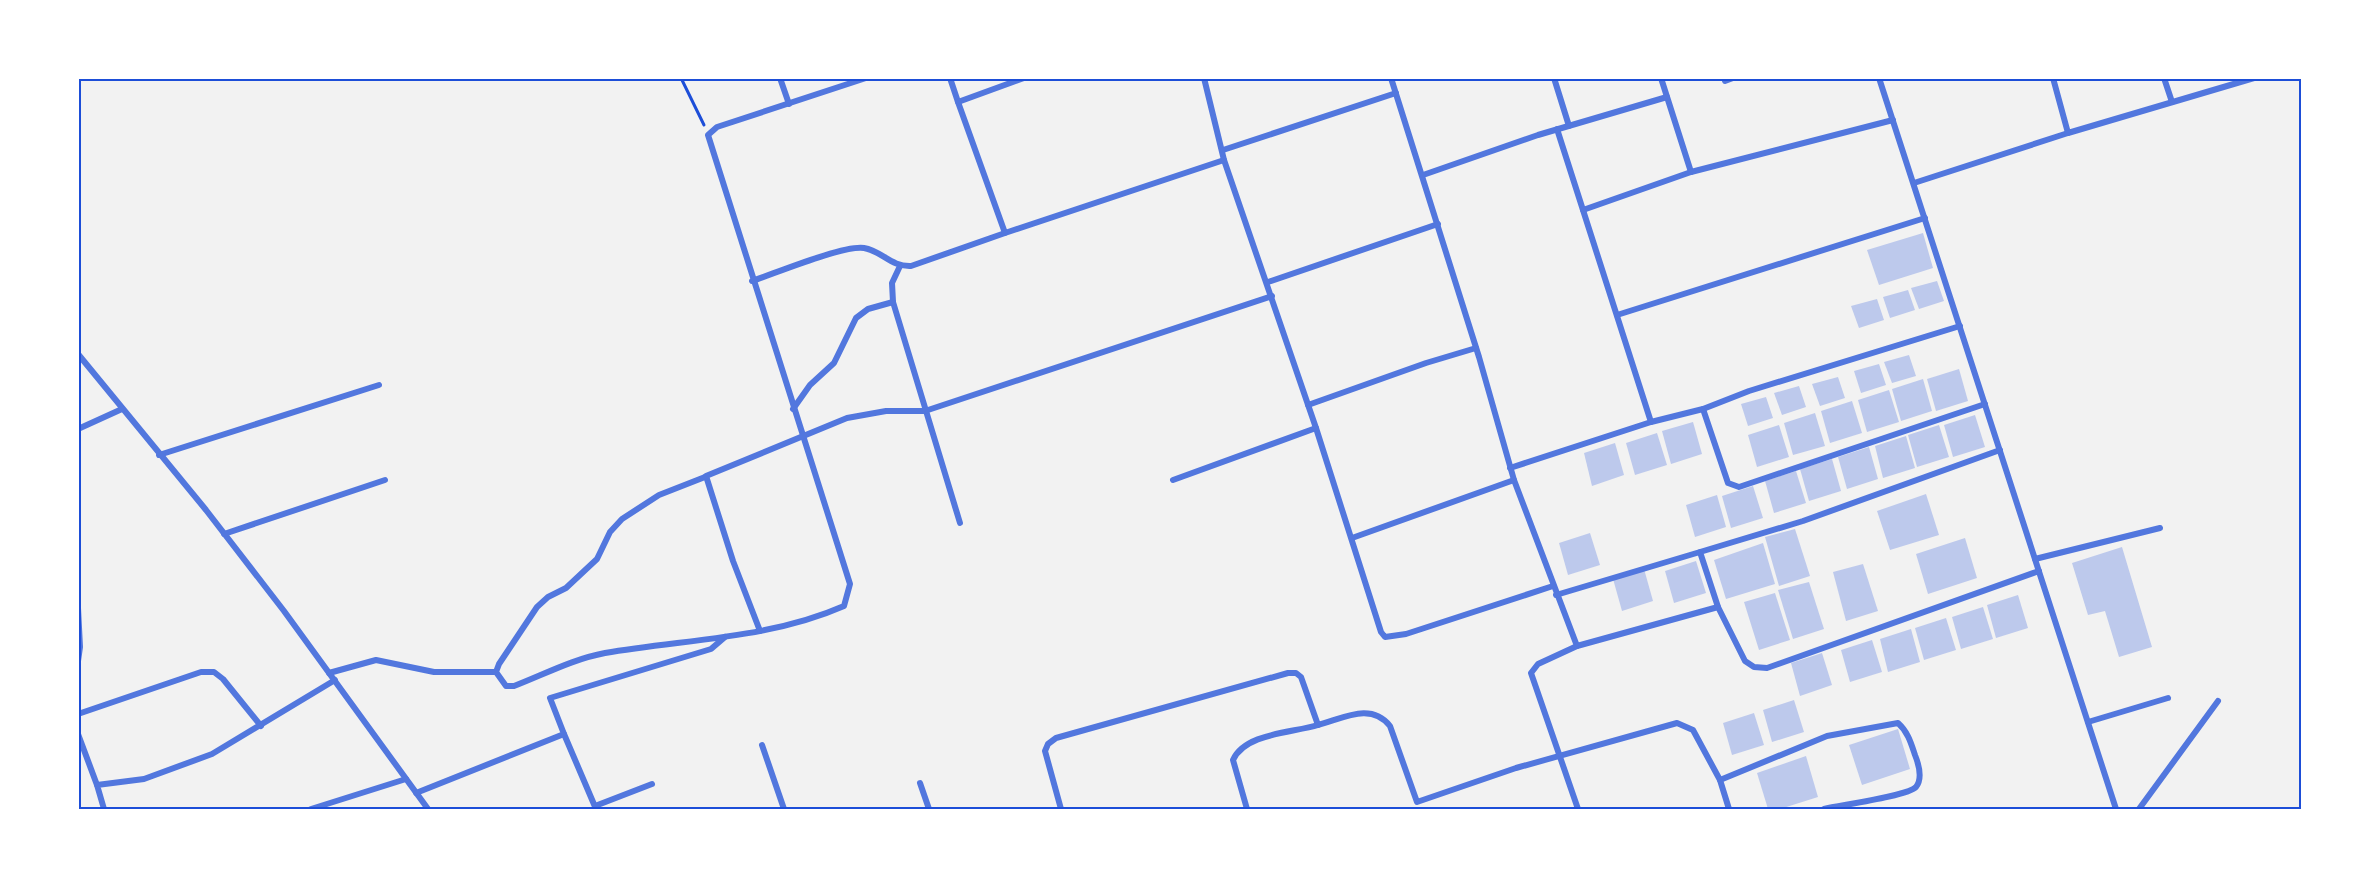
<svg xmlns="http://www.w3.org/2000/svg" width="2379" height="887" viewBox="0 0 2379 887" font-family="'DM Sans',sans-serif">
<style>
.building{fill:#bdc9ec}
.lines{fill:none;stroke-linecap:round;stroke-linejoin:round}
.path{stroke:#1d4ed8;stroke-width:3}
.minor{stroke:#5277de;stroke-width:6}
.neatline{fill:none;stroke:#1d4ed8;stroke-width:2}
</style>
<rect width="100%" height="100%" fill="#f2f2f2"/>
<g class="building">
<polygon points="1923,233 1933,268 1879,285 1867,250"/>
<polygon points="1937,281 1944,301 1919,309 1911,288"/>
<polygon points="1908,290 1915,310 1890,318 1883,297"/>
<polygon points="1877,299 1884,320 1859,328 1851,306"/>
<polygon points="1909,355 1916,376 1892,383 1884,362"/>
<polygon points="1879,364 1886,385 1861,393 1854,371"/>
<polygon points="1959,369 1968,401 1936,411 1927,379"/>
<polygon points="1838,377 1845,398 1820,406 1812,384"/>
<polygon points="1923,379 1932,411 1901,421 1892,389"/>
<polygon points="1799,386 1806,407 1782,415 1774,393"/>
<polygon points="1889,390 1899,422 1867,432 1858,400"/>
<polygon points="1766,397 1773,418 1748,426 1741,404"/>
<polygon points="1852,401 1862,433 1830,443 1821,411"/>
<polygon points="1815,413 1825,446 1793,455 1784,423"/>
<polygon points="1975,415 1985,447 1953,457 1944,425"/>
<polygon points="1693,422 1702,454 1671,464 1662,431"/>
<polygon points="1779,425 1789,457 1757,467 1748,435"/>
<polygon points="1939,425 1949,457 1917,467 1908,435"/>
<polygon points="1657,433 1667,465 1635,475 1626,443"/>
<polygon points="1906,436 1915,468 1883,478 1875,446"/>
<polygon points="1615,443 1624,475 1592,486 1584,453"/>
<polygon points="1869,447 1878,479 1847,489 1838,457"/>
<polygon points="1832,459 1841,491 1809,501 1800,469"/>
<polygon points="1796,471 1806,503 1774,513 1765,481"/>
<polygon points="1753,486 1763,518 1731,528 1722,496"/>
<polygon points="1926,494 1939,535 1890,550 1877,511"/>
<polygon points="1717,495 1726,527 1695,537 1686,505"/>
<polygon points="1795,529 1810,576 1779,586 1765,537"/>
<polygon points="1590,533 1600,565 1568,575 1559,543"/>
<polygon points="1965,538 1977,578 1928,594 1916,554"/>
<polygon points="1763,543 1775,584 1726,599 1714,560"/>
<polygon points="2122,547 2152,647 2119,657 2105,611 2088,615 2072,563"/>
<polygon points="1696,561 1706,593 1674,603 1665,571"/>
<polygon points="1863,564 1878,611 1846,621 1833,572"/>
<polygon points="1644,569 1653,601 1622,611 1613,579"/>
<polygon points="1809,582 1824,629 1793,639 1778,590"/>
<polygon points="1775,593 1790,640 1759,650 1744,602"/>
<polygon points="2018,595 2028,628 1996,638 1987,605"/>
<polygon points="1983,607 1993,639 1961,649 1952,617"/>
<polygon points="1946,618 1956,650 1924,660 1915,628"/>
<polygon points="1911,629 1920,662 1888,672 1880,639"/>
<polygon points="1872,640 1882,672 1850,682 1841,650"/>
<polygon points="1822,653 1832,685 1800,696 1791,663"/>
<polygon points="1794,700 1804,732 1772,742 1763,710"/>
<polygon points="1754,713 1764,745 1732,755 1723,723"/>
<polygon points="1898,729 1910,769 1862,785 1849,745"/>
<polygon points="1806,756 1818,797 1780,809 1768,809 1757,773"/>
</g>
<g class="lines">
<polyline class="path" points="681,78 704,125"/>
<g class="minor">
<polyline points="780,78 789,104"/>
<polyline points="950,78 958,102"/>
<polyline points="1024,78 958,102 1005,233 1224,160"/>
<polyline points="1391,78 1479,357 1514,480 1577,646 1538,664 1531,673 1578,809"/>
<polyline points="1554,78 1569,126"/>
<polyline points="1661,78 1691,172 1893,120"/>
<polyline points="1879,78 2116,809"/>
<polyline points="2053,78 2068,133 2254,78"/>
<polyline points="2164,78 2172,102"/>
<polyline points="1725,81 1733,78"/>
<polyline points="1223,150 1396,93"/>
<polyline points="1423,175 1538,135 1667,97"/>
<polyline points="1914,183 2068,133"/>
<polyline points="1583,210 1691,172"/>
<path d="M752,281c24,-8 91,-36 112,-33 18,3 27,19 47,18l94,-33"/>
<polyline points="1268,282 1438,224"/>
<polyline points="893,302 960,523"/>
<polyline points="1617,315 1925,218"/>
<polyline points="78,354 206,510 284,611 428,809"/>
<polyline points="1308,405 1426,363 1476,348"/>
<polyline points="793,409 810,385 834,363 856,318 868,309 893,302 892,283 900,266"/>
<polyline points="1703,409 1728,483 1739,487 1985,404"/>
<polyline points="1651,422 1703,409 1749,391 1960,326"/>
<polyline points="1316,428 1381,632 1385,637 1406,634 1553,586"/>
<polyline points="78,429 122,409"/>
<polyline points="2000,450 1803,521 1700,552 1718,607 1745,661 1754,667 1767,668 2039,571"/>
<polyline points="159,455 379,385"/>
<polyline points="1510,468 1651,422 1557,129"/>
<path d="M705,477l-46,18 -37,24 -12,13 -13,27 -31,29 -18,9 -11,10 -38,57 -3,8 10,14h8c31,-12 59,-27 91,-33 80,-14 164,-14 239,-47l6,-22 -142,-449 9,-8 149,-49"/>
<polyline points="1173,480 1316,428 1224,160 1204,78"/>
<polyline points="224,534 385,480"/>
<polyline points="1352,538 1514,480"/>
<polyline points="2035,559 2160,528"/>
<polyline points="1556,595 1700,552"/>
<polyline points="78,608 80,647 78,661"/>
<polyline points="760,631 733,561 706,476 847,418 886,411 925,411 1272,296"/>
<polyline points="1577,646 1718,607"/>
<polyline points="329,673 376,660 434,672 496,672"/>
<polyline points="78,714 201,672 214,672 223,679 261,726"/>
<polyline points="2088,722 2168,698"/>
<polyline points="78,734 97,785"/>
<polyline points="564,734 596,809"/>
<polyline points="762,745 784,809"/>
<polyline points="920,783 929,809"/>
<polyline points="416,793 564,734 550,698 711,649 725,637"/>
<polyline points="595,806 652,784"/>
<polyline points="104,809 97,785 144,779 212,754 335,680"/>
<polyline points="311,809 406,779"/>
<path d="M1061,809l-16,-58 3,-7 8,-6 232,-65h8l5,4 17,48c26,-7 53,-23 72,1l27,76 99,-34 161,-45 16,7 27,50"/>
<path d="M1247,809l-14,-49c12,-27 59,-27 85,-35"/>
<path d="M1729,809l-9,-29 107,-44 71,-13c10,9 13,20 17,32 4,10 8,23 1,32 -8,9 -75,18 -92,22"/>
<polyline points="2139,809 2218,701"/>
</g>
</g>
<rect width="2379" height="887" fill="none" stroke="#ffffff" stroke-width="159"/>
<rect x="80" y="80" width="2220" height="728" class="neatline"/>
</svg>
